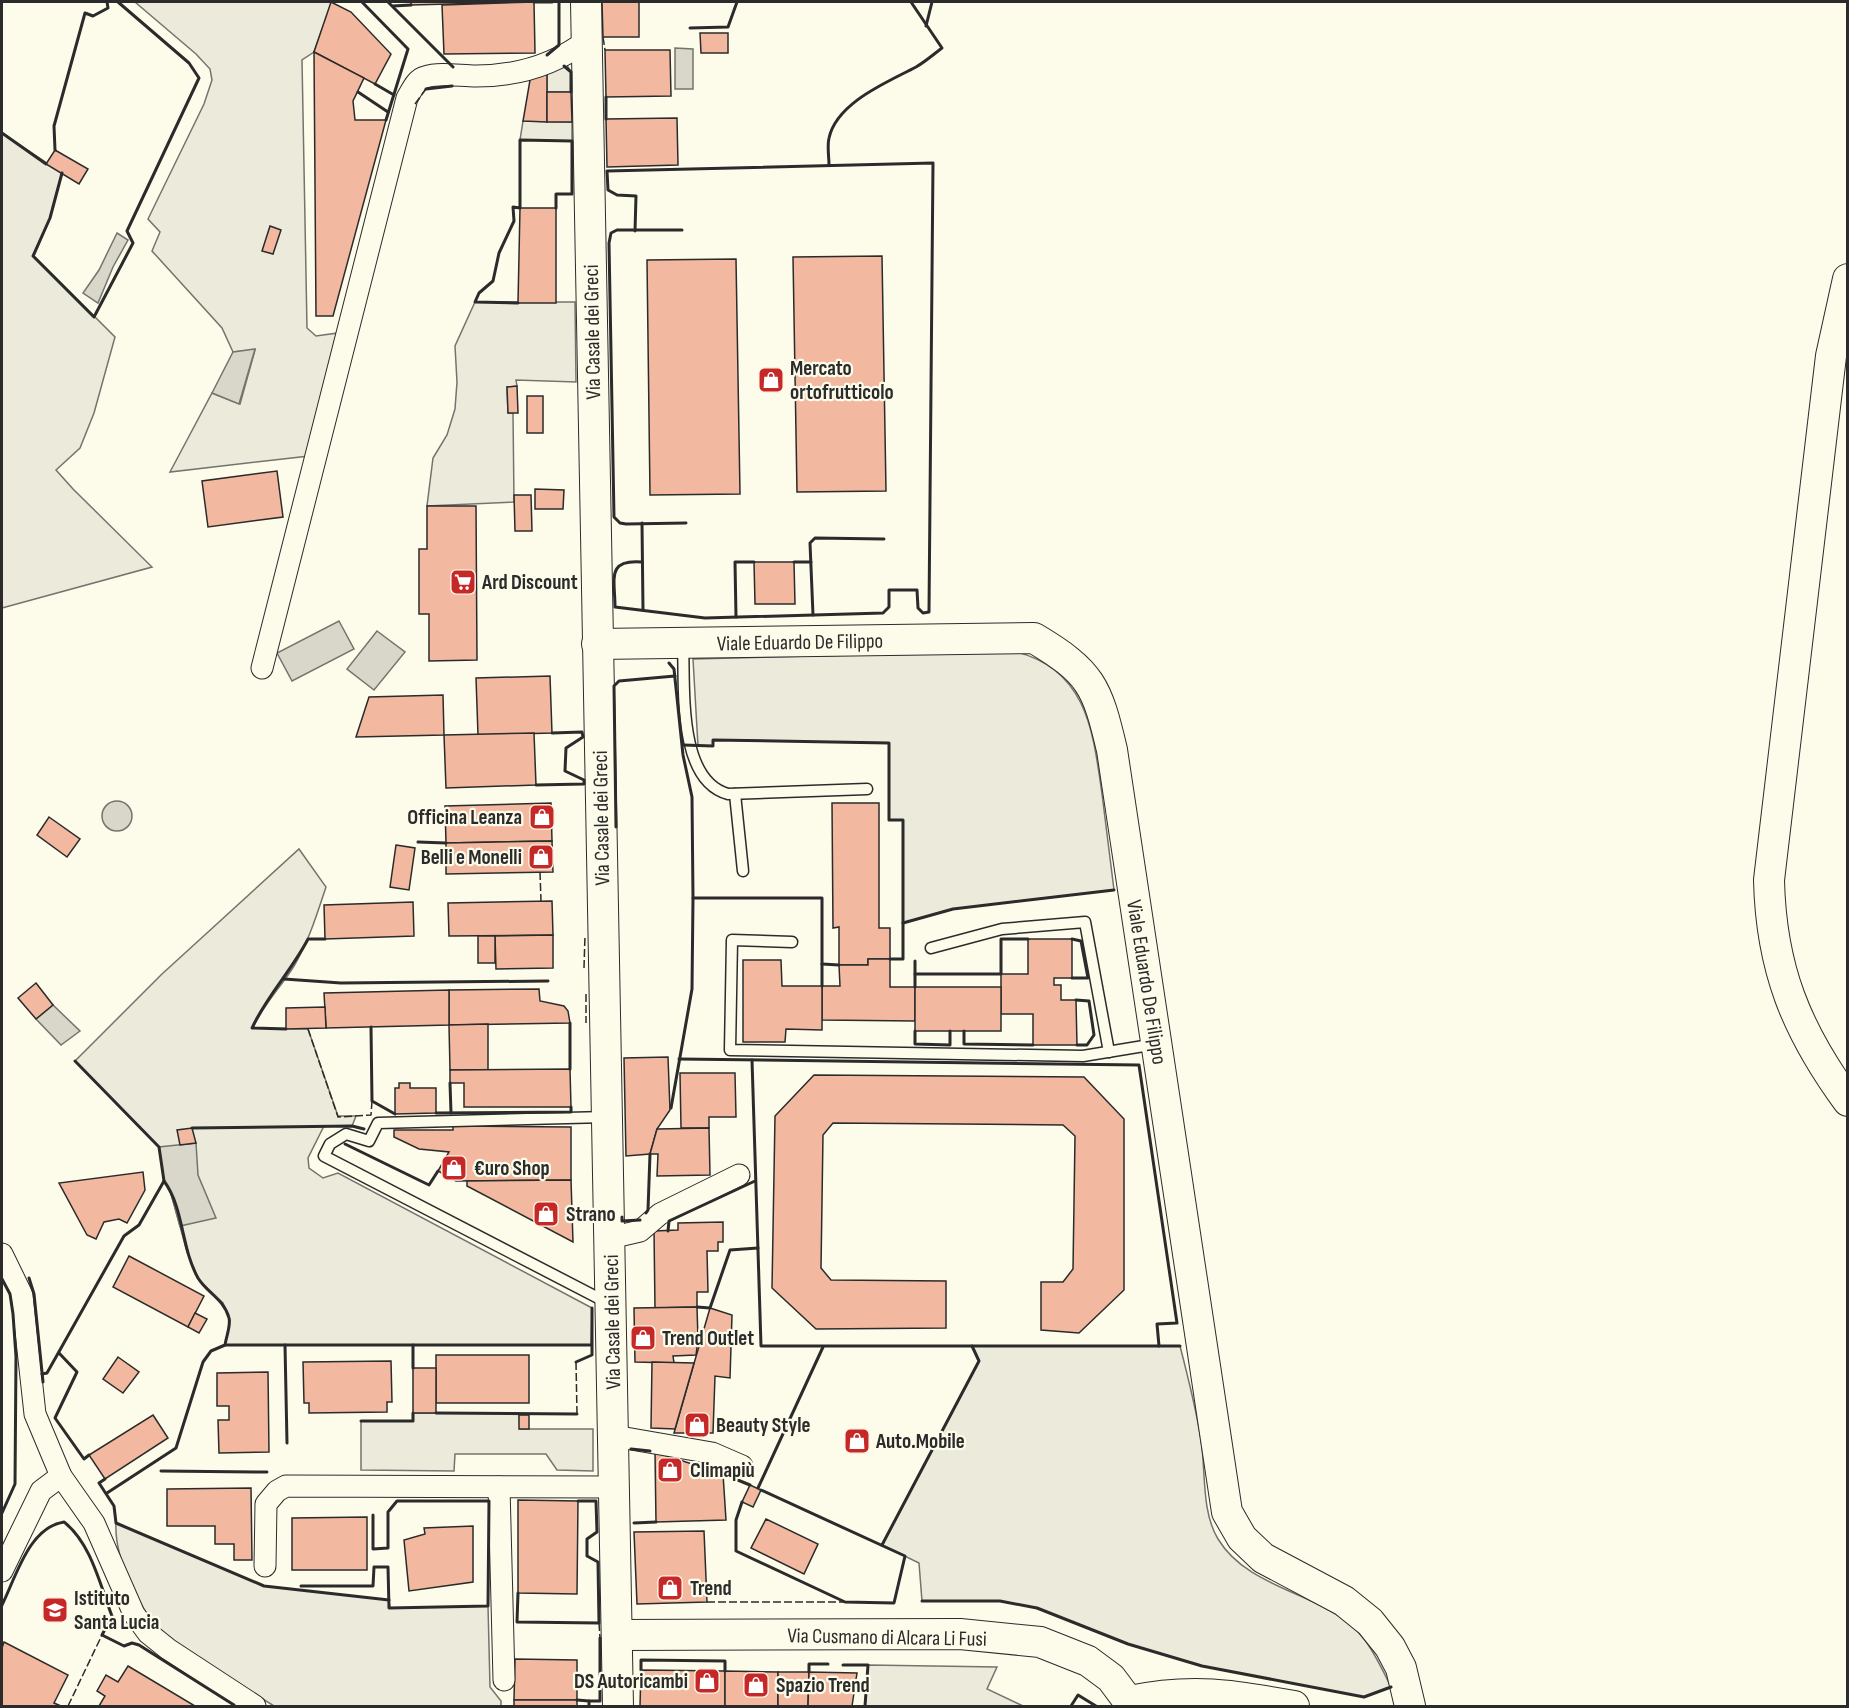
<svg xmlns="http://www.w3.org/2000/svg" width="1849" height="1708" viewBox="0 0 1849 1708" font-family="'Sofia Sans Condensed',sans-serif">
<style>
.green{fill:#ecebdb;stroke:#74746e;stroke-width:1.5}
.water{fill:#d8d7c9;stroke:#74746e;stroke-width:1.5}
.building{fill:#f2b8a0;stroke:#2b2b2b;stroke-width:1.5}
.lines{fill:none;stroke-linecap:round;stroke-linejoin:round}
.lane-casing{stroke:#2b2b2b;stroke-width:13}
.street-casing{stroke:#2b2b2b;stroke-width:23}
.secondary-casing{stroke:#2b2b2b;stroke-width:32}
.lane{stroke:#fdfbea;stroke-width:10}
.street{stroke:#fdfbea;stroke-width:21}
.secondary{stroke:#fdfbea;stroke-width:30}
.fence{stroke:#2b2b2b;stroke-width:1.5;stroke-dasharray:8 3;stroke-linecap:butt}
.wall{stroke:#2b2b2b;stroke-width:3}
.labels{text-anchor:middle;stroke-width:4.5;stroke-linejoin:round;paint-order:stroke}
.street-label{font-size:21px;fill:#2b2b2b;stroke:#fdfbea}
.poi-label{font-size:21px;font-weight:bold;fill:#2b2b2b;stroke:#fdfbea;text-anchor:start}
</style>
<rect width="100%" height="100%" fill="#fdfbea"/>
<g class="green">
<polygon points="135,2 332,2 314,52 302,60 307,328 316,336 338,333 309,456 170,472 212,393 240,404 255,350 233,352 222,328 152,251 160,232 148,219 204,104 212,80 210,69 196,54"/>
<polygon points="561,65 568,67 571,72 571,92 547,92 547,73"/>
<polygon points="523,121 572,122 572,141 520,140"/>
<polygon points="2,133 62,173 50,218 34,256 115,337 94,413 80,448 56,470 73,489 152,567 2,608"/>
<polygon points="475,302 575,302 576,382 516,380 517,386 507,387 508,413 513,413 514,502 427,506 433,458 447,435 455,409 457,382 455,346"/>
<path d="M1013,651c74,17 80,80 89,143 4,32 8,64 12,96l-161,19 -50,14v-103h-14v-77l-176,-3v6h-15l-5,-87z"/>
<path d="M299,849l27,38c-9,27 -17,54 -32,79 -13,21 -31,39 -41,62l55,1 30,87h18l-4,10h-28l-16,32 1,10 14,10 15,-5 254,135 -1,37h-366l5,-25 -7,-17 -24,-23 -12,-28 -17,-62 -6,-9 -5,-34 -84,-86 87,-87z"/>
<path d="M972,1346h208c8,31 16,62 21,94 5,31 0,71 17,99 33,54 109,52 146,100 11,14 19,32 27,48l-27,10 -162,-31 -74,-22 -91,-36 -37,-7h-78l-3,-38 -37,-18 97,-184z"/>
<polygon points="413,1413 519,1413 520,1429 593,1429 593,1471 557,1470 546,1454 455,1454 454,1471 361,1470 361,1421 413,1421"/>
<path d="M116,1523l148,63 125,14 1,8 98,-2 2,81 11,14v5h-227l-110,-70c-24,-27 -50,-76 -48,-113z"/>
<polygon points="868,1665 997,1667 987,1689 1023,1706 865,1706"/>
</g>
<g class="water">
<polygon points="675,48 693,49 693,89 675,89"/>
<polygon points="117,233 128,240 113,267 98,303 83,293 99,270"/>
<polygon points="255,349 239,404 212,393 233,352"/>
<polygon points="339,621 354,649 292,681 277,653"/>
<polygon points="377,631 405,652 374,690 347,669"/>
<circle cx="117" cy="816" r="15"/>
<polygon points="53,1005 80,1031 61,1045 36,1019"/>
<polygon points="196,1143 198,1175 216,1218 180,1226 170,1190 164,1181 159,1147"/>
</g>
<g class="building">
<polygon points="331,2 351,12 391,54 375,84 314,52"/>
<polygon points="411,2 534,2 411,5"/>
<polygon points="534,2 535,53 444,54 442,5"/>
<polygon points="602,2 639,2 639,37 603,37"/>
<polygon points="700,33 728,33 728,53 701,53"/>
<polygon points="605,50 670,50 671,96 606,97"/>
<polygon points="314,52 364,78 353,101 355,120 386,120 333,316 316,316"/>
<polygon points="537,73 547,73 547,122 523,121 530,80"/>
<polygon points="547,92 571,92 572,122 547,122"/>
<polygon points="677,118 678,165 607,167 606,119"/>
<polygon points="55,150 88,169 79,184 46,164"/>
<polygon points="520,208 556,208 556,303 518,303"/>
<polygon points="270,226 281,230 273,254 262,251"/>
<polygon points="882,256 886,491 797,492 793,257"/>
<polygon points="736,259 740,494 650,495 647,260"/>
<polygon points="517,386 518,413 508,413 507,387"/>
<rect x="527" y="396" width="16" height="37"/>
<polygon points="277,471 283,517 208,527 202,481"/>
<polygon points="535,489 564,490 563,509 535,509"/>
<polygon points="514,495 531,495 532,531 515,531"/>
<polygon points="427,506 476,506 477,660 429,661 429,614 419,614 419,549 427,549"/>
<polygon points="754,562 794,562 795,604 755,604"/>
<polygon points="550,676 552,733 478,735 476,678"/>
<polygon points="443,695 444,735 356,737 369,697"/>
<polygon points="534,733 536,785 446,788 444,735"/>
<polygon points="551,803 552,841 446,843 445,806"/>
<polygon points="832,803 879,803 879,928 890,928 890,959 868,959 868,965 839,965 839,927 833,928"/>
<polygon points="49,817 80,839 67,857 37,835"/>
<polygon points="552,841 553,872 446,874 446,843"/>
<polygon points="396,845 415,848 409,890 390,887"/>
<polygon points="552,901 553,935 449,936 448,903"/>
<polygon points="413,902 414,936 325,939 324,905"/>
<polygon points="553,935 553,968 496,969 495,936"/>
<rect x="478" y="936" width="17" height="27"/>
<polygon points="1028,939 1072,939 1072,978 1054,978 1054,985 1061,985 1061,1000 1076,1000 1077,1045 1033,1045 1033,1014 1001,1014 1001,974 1028,974"/>
<polygon points="868,959 890,959 890,987 915,987 915,1021 822,1020 822,986 840,986 839,965 868,965"/>
<polygon points="743,960 781,960 782,986 822,986 822,1030 786,1029 785,1042 743,1042"/>
<polygon points="36,983 53,1005 36,1019 18,998"/>
<rect x="915" y="987" width="86" height="44"/>
<polygon points="539,989 540,1001 564,1006 568,1011 570,1023 449,1025 449,990"/>
<polygon points="449,990 449,1025 326,1028 324,993"/>
<polygon points="325,1007 326,1028 286,1029 286,1008"/>
<polygon points="488,1024 488,1070 450,1070 449,1025"/>
<polygon points="668,1057 670,1110 657,1129 650,1154 626,1156 624,1058"/>
<polygon points="570,1069 571,1107 464,1107 464,1083 450,1083 450,1070"/>
<polygon points="680,1073 735,1073 736,1117 709,1117 709,1128 681,1128"/>
<polygon points="814,1075 1084,1077 1124,1119 1124,1290 1079,1333 1041,1330 1041,1282 1063,1282 1073,1269 1075,1136 1063,1125 833,1123 823,1135 821,1268 831,1280 946,1281 946,1328 816,1329 772,1288 775,1116"/>
<polygon points="399,1083 410,1083 410,1088 436,1088 436,1113 395,1114 395,1088 399,1088"/>
<polygon points="453,1126 571,1127 571,1180 456,1181 438,1171 449,1152 419,1149 394,1137 394,1130 453,1130"/>
<polygon points="192,1128 196,1143 180,1145 177,1130"/>
<polygon points="709,1128 710,1175 657,1176 658,1154 650,1154 657,1129"/>
<polygon points="143,1172 145,1190 127,1223 119,1219 104,1222 96,1239 87,1235 59,1183"/>
<polygon points="571,1180 573,1242 467,1186 467,1181"/>
<polygon points="723,1222 723,1242 718,1242 718,1251 707,1251 708,1292 697,1292 697,1307 655,1308 654,1231 678,1230 678,1223"/>
<polygon points="129,1256 204,1296 188,1327 113,1287"/>
<polygon points="697,1307 698,1340 696,1355 673,1356 674,1363 635,1362 634,1308"/>
<polygon points="710,1308 732,1315 730,1378 715,1376 713,1433 674,1433"/>
<polygon points="195,1313 207,1319 199,1333 188,1327"/>
<rect x="436" y="1355" width="93" height="48"/>
<polygon points="118,1357 139,1372 123,1393 103,1379"/>
<polygon points="391,1361 392,1402 387,1402 387,1412 309,1413 309,1403 304,1403 303,1362"/>
<polygon points="652,1362 694,1363 675,1429 651,1428"/>
<rect x="413" y="1368" width="23" height="45"/>
<polygon points="268,1372 269,1452 219,1453 218,1420 229,1420 229,1406 217,1406 217,1373"/>
<polygon points="153,1415 168,1438 105,1479 89,1455"/>
<rect x="519" y="1415" width="10" height="14"/>
<polygon points="655,1452 723,1474 726,1520 656,1522"/>
<polygon points="750,1485 761,1490 753,1507 742,1502"/>
<polygon points="251,1488 252,1560 234,1560 234,1544 215,1544 215,1526 167,1526 167,1489"/>
<polygon points="518,1500 578,1501 577,1594 518,1593"/>
<polygon points="367,1517 367,1570 292,1570 292,1518"/>
<polygon points="766,1519 818,1544 804,1574 751,1548"/>
<polygon points="473,1526 473,1582 409,1591 404,1540 425,1534 424,1528"/>
<polygon points="704,1531 707,1602 637,1604 634,1532"/>
<polygon points="4,1642 68,1675 54,1703 61,1706 2,1706 2,1648"/>
<polygon points="515,1659 577,1660 577,1700 514,1700"/>
<polygon points="128,1666 195,1706 99,1706 105,1696 97,1691 106,1675 118,1682"/>
<polygon points="641,1670 725,1671 725,1706 640,1706"/>
<polygon points="725,1671 778,1672 778,1706 725,1706"/>
<polygon points="778,1672 809,1672 808,1706 778,1706"/>
<polygon points="809,1672 857,1673 852,1706 808,1706"/>
<rect x="514" y="1700" width="63" height="6"/>
</g>
<g class="lines">
<g class="lane-casing">
<g id="lane">
<path d="M683,644c2,42 -6,136 45,150l139,-5"/>
<polyline points="735,794 743,871"/>
<polyline points="792,942 732,940 730,1050 1083,1056 1156,1044"/>
<polyline points="931,948 1002,929 1085,922 1109,1052"/>
<polyline points="606,1117 378,1123 369,1141 346,1134 330,1144 324,1156 606,1302"/>
</g>
</g>
<g class="street-casing">
<g id="street">
<path d="M262,668l145,-570c5,-8 9,-19 18,-21 15,-5 35,-1 51,-1 41,0 78,-11 110,-35"/>
<polyline points="610,1238 640,1231 660,1214 739,1175"/>
<polyline points="2,1254 22,1295 35,1414 61,1476 94,1523 134,1614 148,1633 168,1649 255,1706"/>
<polyline points="614,1436 712,1453 742,1466"/>
<polyline points="499,1487 504,1680"/>
<polyline points="265,1566 266,1504 277,1491 286,1486 615,1487"/>
<polyline points="2,1571 41,1491 61,1476"/>
</g>
</g>
<g class="secondary-casing">
<g id="secondary">
<polyline points="586,2 618,1706"/>
<path d="M1848,279l-17,77 -62,524c2,88 27,150 79,221"/>
<path d="M597,644l437,-6c57,34 63,48 78,112l115,762 15,26 21,20 81,43 26,21 20,25 11,21 9,38"/>
<polyline points="619,1635 960,1634 1040,1642 1088,1661 1111,1678 1132,1706"/>
<path d="M1130,1701c62,-13 103,-6 164,5"/>
</g>
</g>
<use href="#lane" class="lane"/>
<use href="#street" class="street"/>
<use href="#secondary" class="secondary"/>
<g class="fence">
<polyline points="603,37 605,50"/>
<polyline points="415,104 426,89"/>
<polyline points="540,872 541,901"/>
<polyline points="584,968 585,935"/>
<polyline points="586,994 586,1023"/>
<polyline points="308,1029 338,1117 371,1115 372,1101"/>
<polyline points="576,1362 577,1414"/>
<polyline points="707,1602 845,1602"/>
<polyline points="599,1623 600,1638"/>
<polyline points="68,1706 102,1635"/>
</g>
<g class="wall">
<polyline points="362,2 408,49 386,120"/>
<polyline points="388,2 453,67"/>
<polyline points="534,2 552,2"/>
<polyline points="393,6 411,5"/>
<polyline points="926,26 932,2"/>
<polyline points="690,28 728,27 737,2"/>
<polyline points="547,55 559,45 559,2"/>
<polyline points="564,66 571,72 571,92"/>
<polyline points="375,84 394,95"/>
<polyline points="426,89 452,86"/>
<polyline points="358,92 388,112"/>
<polyline points="606,97 606,119"/>
<polyline points="2,133 46,164"/>
<polyline points="55,150 54,126 85,13 93,16 108,8 107,2"/>
<path d="M829,165c0,-8 -2,-19 0,-27 8,-36 59,-56 87,-71 9,-5 18,-13 26,-19l-31,-46"/>
<polyline points="62,173 50,218 33,256 94,317 133,243 127,231 199,78 189,63 118,2"/>
<polyline points="682,230 617,230 611,233 609,243 614,517 620,523 626,524 686,523"/>
<path d="M635,231l1,-35 -19,-1 -9,-5 -1,-19 326,-8 -4,449 -6,1 -5,-5 -1,-18h-28v17l-6,6 -178,5 -90,-11c0,-28 -9,-48 27,-45"/>
<polyline points="518,303 475,302 479,293 493,281 499,253 514,221 513,207 520,208 520,140 572,141 572,194 556,194 556,208"/>
<polyline points="642,523 643,610"/>
<polyline points="794,562 811,562"/>
<polyline points="813,615 810,543 815,538 884,539"/>
<polyline points="736,617 735,562 754,562"/>
<polyline points="669,663 674,669 683,755 692,797 693,898 692,989 671,1108"/>
<polyline points="683,745 713,746 713,740 889,743 889,820 903,820 903,959 890,959"/>
<polyline points="536,785 584,784 584,780 565,771 566,748 583,737 582,732 552,733"/>
<polyline points="616,827 614,686 619,681 675,676"/>
<polyline points="418,842 446,843"/>
<polyline points="693,898 822,898 822,986"/>
<polyline points="903,923 953,909 1114,890"/>
<polyline points="1072,939 1081,941 1088,978 1072,978"/>
<polyline points="822,964 839,965"/>
<polyline points="915,974 1001,974 1001,939 1028,939"/>
<polyline points="284,979 341,983 548,981"/>
<polyline points="915,987 915,961"/>
<polyline points="1076,1000 1089,1001 1094,1035 1087,1045 1077,1045"/>
<polyline points="570,1023 570,1069"/>
<polyline points="371,1027 372,1101 395,1114"/>
<path d="M286,1029l-34,-1c14,-31 40,-58 56,-89h17"/>
<polyline points="915,1031 915,1044 950,1045 950,1031"/>
<polyline points="964,1031 964,1044 1033,1045"/>
<polyline points="679,1059 1139,1065 1177,1323 1157,1324 1159,1346"/>
<polyline points="752,1060 761,1346 1180,1346"/>
<polyline points="450,1083 451,1113"/>
<polyline points="436,1113 571,1112 571,1107"/>
<polyline points="192,1128 352,1126 364,1129"/>
<polyline points="345,1144 429,1185 438,1171"/>
<polyline points="646,1213 648,1210 650,1154"/>
<polyline points="622,1217 622,1221 640,1220"/>
<polyline points="668,1231 669,1221 755,1181"/>
<polyline points="29,1278 34,1294 43,1382"/>
<polyline points="2,1279 10,1294 13,1314 16,1357 15,1484 2,1513"/>
<polyline points="697,1307 710,1308 730,1250 758,1248"/>
<polyline points="225,1345 591,1345"/>
<polyline points="285,1345 287,1443"/>
<polyline points="413,1345 413,1368"/>
<polyline points="59,1353 77,1372 55,1418 84,1459 89,1455"/>
<polyline points="576,1362 592,1355 592,1308"/>
<polyline points="42,1374 47,1373 124,1236 139,1225 164,1181 159,1147 75,1061"/>
<polyline points="436,1413 577,1414"/>
<polyline points="361,1421 413,1421 413,1413"/>
<polyline points="631,1449 650,1451"/>
<polyline points="161,1471 267,1472"/>
<polyline points="723,1474 750,1485"/>
<polyline points="105,1479 99,1483 114,1506 116,1523 264,1586 389,1600"/>
<polyline points="758,1488 823,1347"/>
<path d="M107,1493l69,-45 27,-86 8,-11 14,-6c1,-8 6,-19 4,-27 -5,-19 -22,-25 -31,-40 -17,-30 -14,-70 -34,-97"/>
<polyline points="742,1502 736,1520 736,1551 845,1602 894,1603 905,1556 761,1490"/>
<polyline points="634,1523 656,1522"/>
<polyline points="882,1545 979,1361 972,1346"/>
<polyline points="301,1586 373,1586 374,1567 388,1567 389,1608 488,1606 489,1501 397,1501 388,1512 388,1548 373,1549 373,1515"/>
<polyline points="518,1593 517,1622 599,1623 598,1562 587,1556 587,1539 597,1532 596,1501 578,1501"/>
<polyline points="922,1601 1000,1601 1037,1608 1128,1644 1202,1666 1364,1697 1391,1687"/>
<path d="M2,1605c14,-28 27,-78 62,-83 27,21 36,63 48,94l-10,19 22,11 8,-3 7,2 95,60"/>
<polyline points="843,1665 868,1665 865,1706"/>
<polyline points="641,1670 641,1660 725,1661 725,1671"/>
<polyline points="809,1672 809,1664 828,1664"/>
<polyline points="577,1700 589,1701"/>
<polyline points="589,1706 589,1701 600,1701 600,1638"/>
<polyline points="1071,1706 1078,1695 1096,1706"/>
</g>
</g>
<defs>
<g id="shop-square" transform="scale(1.35)"><rect x="-9" y="-9" width="18" height="18" rx="4" fill="#c62828" stroke="#fdfbea"/><path d="M-5-2.5h2.3a2.7 3.5 0 0 1 5.4 0H5L5.5 6h-11ZM-1.5-2.5h3a1.5 2.3 0 0 0-3 0Z" fill="#fff"/></g>
<g id="supermarket-square" transform="scale(1.35)"><rect x="-9" y="-9" width="18" height="18" rx="4" fill="#c62828" stroke="#fdfbea"/><path d="M-6-5.5h2.5l.6 2H6L4.5 2H-2.5L-4.4-4H-6ZM-1.5 3.2a1.3 1.3 0 1 0 .1 0ZM3 3.2a1.3 1.3 0 1 0 .1 0Z" fill="#fff"/></g>
<g id="school-square" transform="scale(1.35)"><rect x="-9" y="-9" width="18" height="18" rx="4" fill="#c62828" stroke="#fdfbea"/><path d="M0-5L7-2L0 1L-7-2ZM-4 1L0 2.5L4 1V4Q0 6-4 4Z" fill="#fff"/></g>
</defs>
<g fill-rule="evenodd">
<use href="#shop-square" x="771" y="380"/>
<use href="#supermarket-square" x="463" y="582"/>
<use href="#shop-square" x="542" y="817"/>
<use href="#shop-square" x="541" y="857"/>
<use href="#shop-square" x="454" y="1168"/>
<use href="#shop-square" x="546" y="1214"/>
<use href="#shop-square" x="643" y="1338"/>
<use href="#shop-square" x="697" y="1425"/>
<use href="#shop-square" x="857" y="1441"/>
<use href="#shop-square" x="670" y="1470"/>
<use href="#shop-square" x="670" y="1588"/>
<use href="#school-square" x="55" y="1610"/>
<use href="#shop-square" x="707" y="1681"/>
<use href="#shop-square" x="756" y="1685"/>
</g>
<g class="labels">
<g class="street-label">
<text transform="translate(592 332) rotate(-91)" y="7">Via Casale dei Greci</text>
<text transform="translate(800 642) rotate(-1)" y="7">Viale Eduardo De Filippo</text>
<text transform="translate(601 818) rotate(-91)" y="7">Via Casale dei Greci</text>
<text transform="translate(1147 982) rotate(81)" y="7">Viale Eduardo De Filippo</text>
<text transform="translate(612 1322) rotate(-91)" y="7">Via Casale dei Greci</text>
<text transform="translate(887 1637) rotate(1)" y="7">Via Cusmano di Alcara Li Fusi</text>
</g>
<g class="poi-label">
<text x="790" y="375">Mercato<tspan x="790" dy="24">ortofrutticolo</tspan></text>
<text x="482" y="589">Ard Discount</text>
<text x="522" y="824" text-anchor="end">Officina Leanza</text>
<text x="522" y="864" text-anchor="end">Belli e Monelli</text>
<text x="474" y="1175">€uro Shop</text>
<text x="566" y="1221">Strano</text>
<text x="662" y="1345">Trend Outlet</text>
<text x="716" y="1432">Beauty Style</text>
<text x="876" y="1448">Auto.Mobile</text>
<text x="690" y="1477">Climapiù</text>
<text x="690" y="1595">Trend</text>
<text x="74" y="1605">Istituto<tspan x="74" dy="24">Santa Lucia</tspan></text>
<text x="688" y="1688" text-anchor="end">DS Autoricambi</text>
<text x="776" y="1692">Spazio Trend</text>
</g>
</g>
<rect width="1849" height="1708" fill="none" stroke="#2b2b2b" stroke-width="6"/>
</svg>
